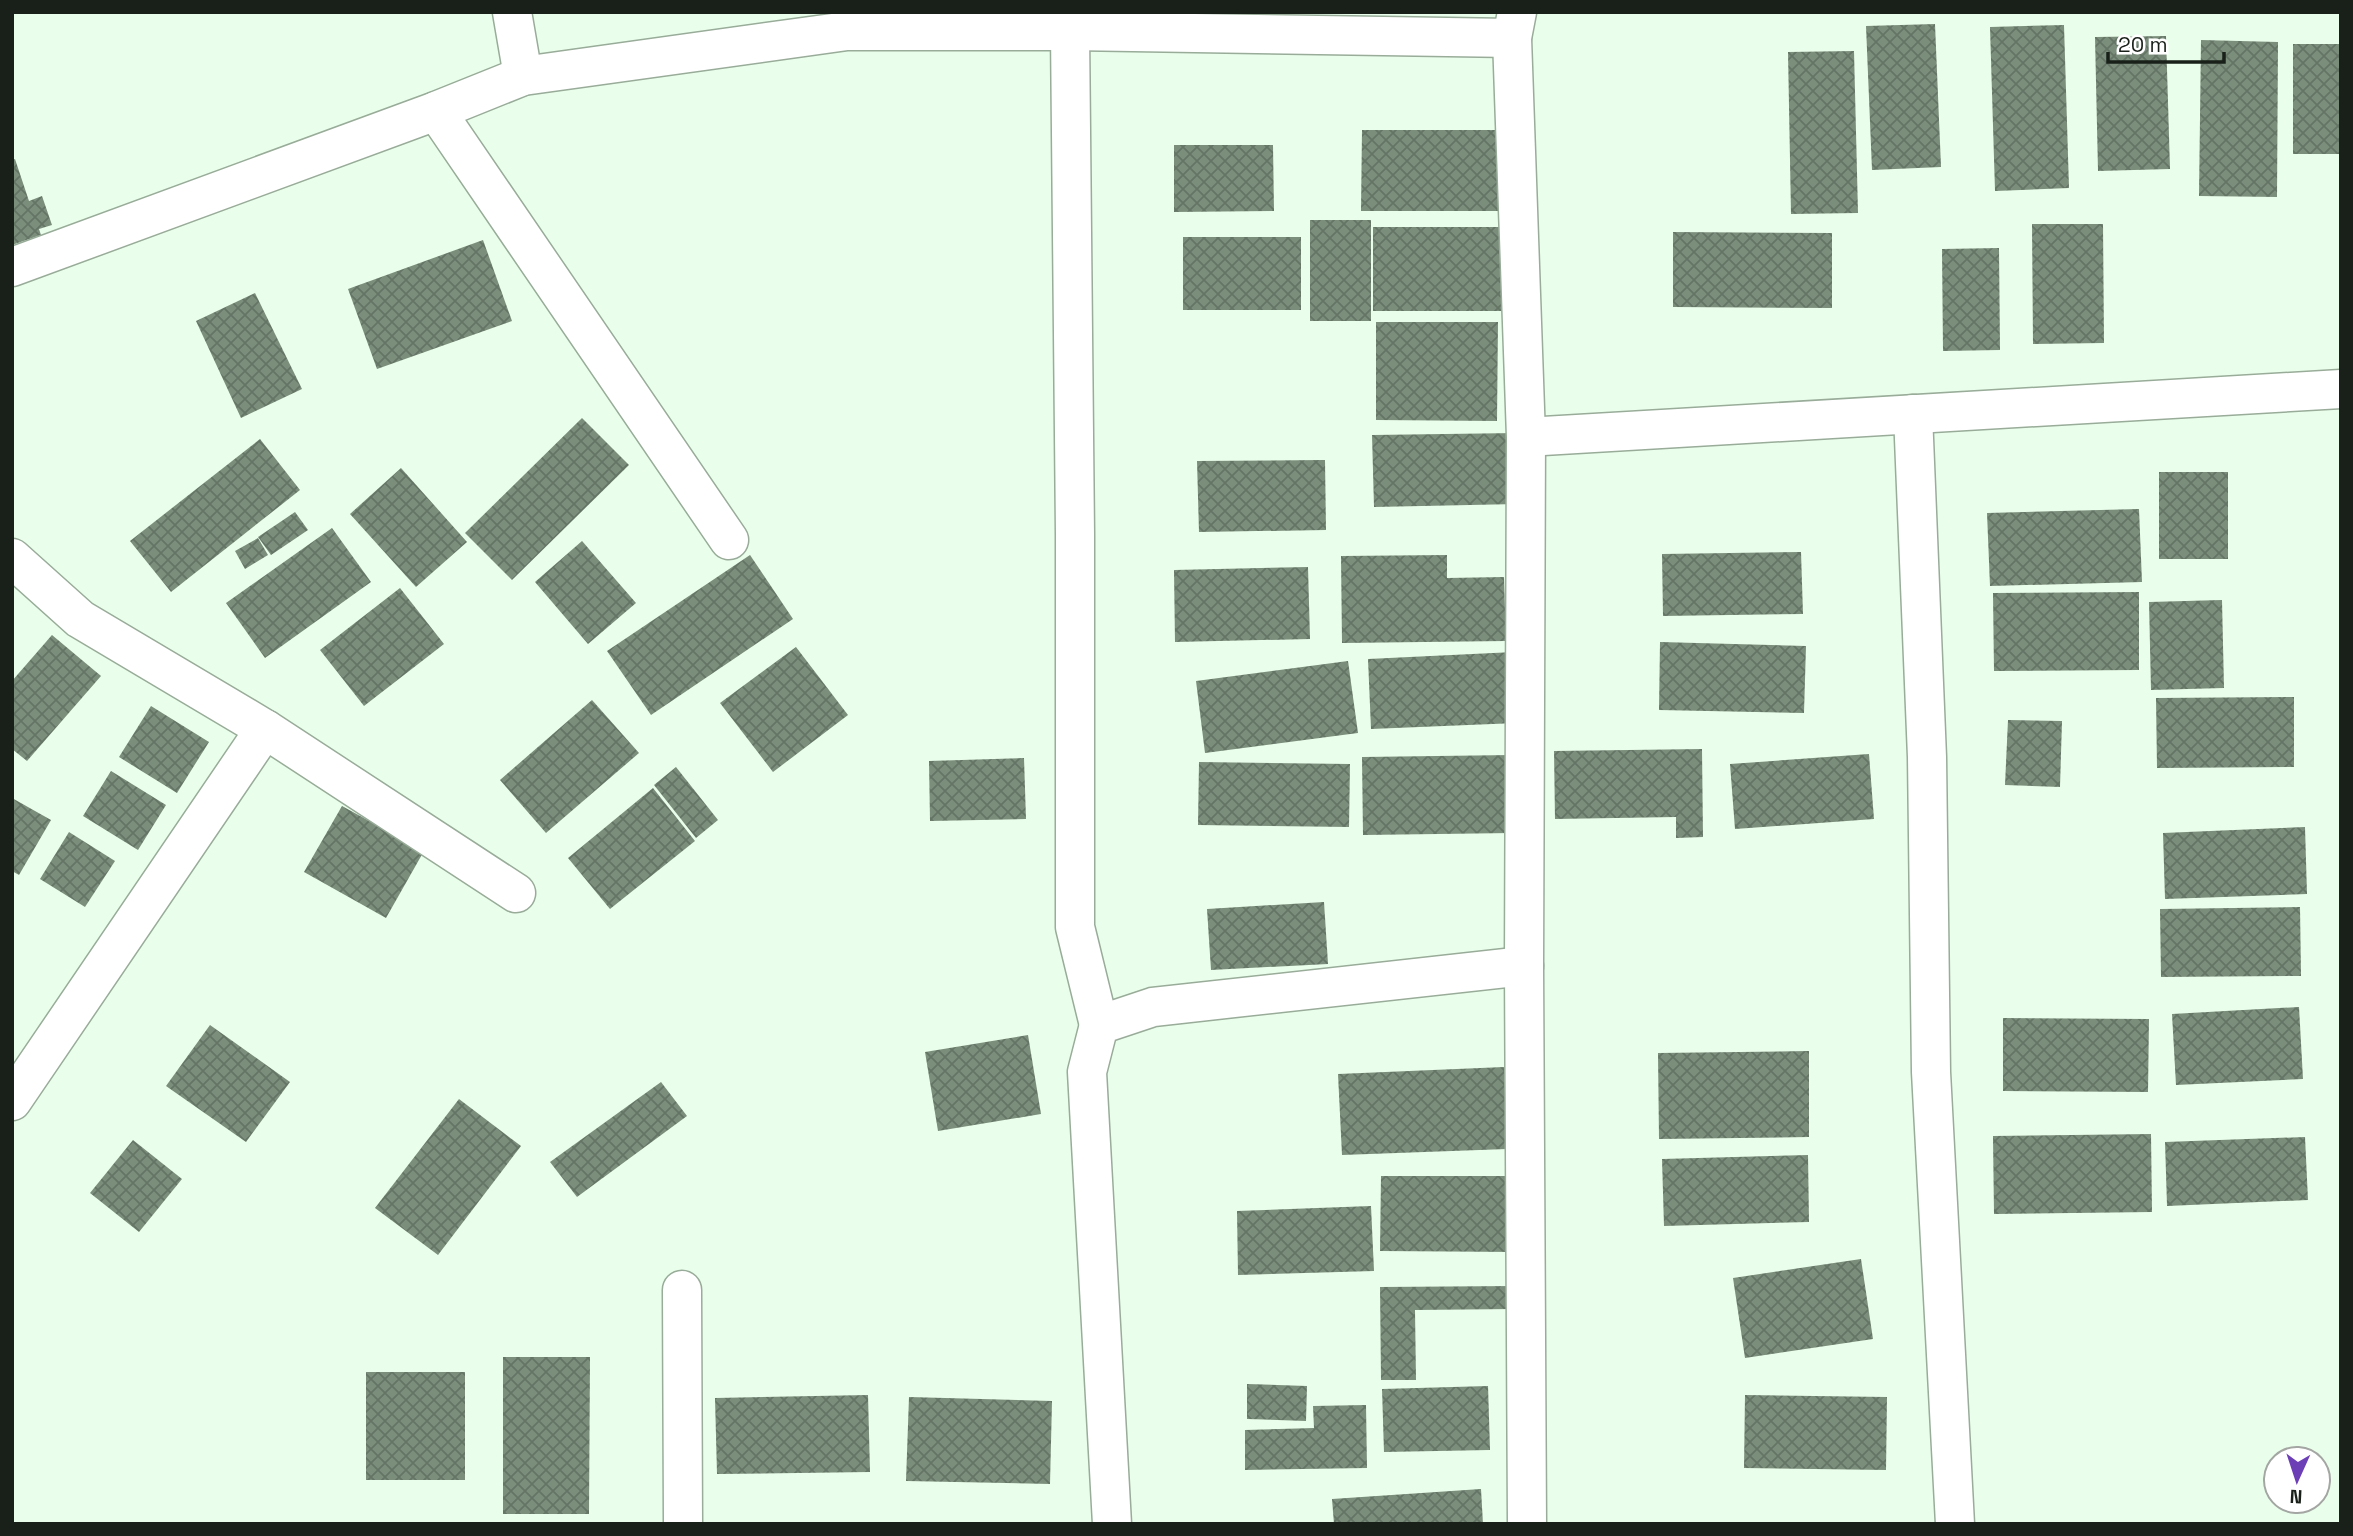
<svg xmlns="http://www.w3.org/2000/svg" width="2353" height="1536" viewBox="0 0 2353 1536" font-family="'Space Grotesk',sans-serif">
<style>
.building{fill:url(#building-cross-hatch)}
.lines{fill:none;stroke-linecap:round;stroke-linejoin:round}
.minor-casing{stroke:#98ac99;stroke-width:41}
.tertiary-casing{stroke:#98ac99;stroke-width:41}
.minor{stroke:#fff;stroke-width:38}
.tertiary{stroke:#fff;stroke-width:38}
</style>
<defs>
<pattern id="building-cross-hatch" width="8" height="8" patternUnits="userSpaceOnUse" patternTransform="scale(1.75)"><rect width="8" height="8" fill="#7b8e7c"/><path d="M0 0l8 8M0 8l8-8" fill="none" stroke="#647465"/></pattern>
</defs>
<rect width="100%" height="100%" fill="#eaffeb"/>
<g class="building">
<polygon points="1935,24 1941,167 1872,170 1866,26"/>
<polygon points="2064,25 2069,188 1995,191 1990,27"/>
<polygon points="2166,36 2170,169 2098,171 2095,37"/>
<polygon points="2201,40 2278,42 2277,197 2199,196"/>
<rect x="2293" y="44" width="48" height="110"/>
<polygon points="1854,51 1858,213 1791,214 1788,52"/>
<polygon points="1362,130 1506,130 1506,211 1361,211"/>
<polygon points="1174,145 1273,145 1274,211 1174,212"/>
<polygon points="15,159 29,201 42,196 52,225 39,229 41,235 12,245 12,160"/>
<rect x="1310" y="220" width="61" height="101"/>
<polygon points="2032,224 2103,224 2104,343 2033,344"/>
<rect x="1373" y="227" width="137" height="84"/>
<polygon points="1673,232 1832,233 1832,308 1673,307"/>
<rect x="1183" y="237" width="118" height="73"/>
<polygon points="483,240 512,321 377,369 348,289"/>
<polygon points="1999,248 2000,350 1943,351 1942,249"/>
<polygon points="255,293 302,389 241,418 196,321"/>
<polygon points="1376,322 1498,322 1497,421 1376,420"/>
<polygon points="582,418 629,465 512,580 465,533"/>
<polygon points="1517,433 1518,504 1374,507 1372,435"/>
<polygon points="260,439 300,490 171,592 130,541"/>
<polygon points="1325,460 1326,530 1199,532 1197,461"/>
<polygon points="401,468 467,542 416,587 350,514"/>
<rect x="2159" y="472" width="69" height="87"/>
<polygon points="2139,509 2142,582 1990,586 1987,513"/>
<polygon points="295,512 308,530 271,555 258,537"/>
<polygon points="332,528 371,582 265,658 226,603"/>
<polygon points="258,538 268,555 245,569 235,551"/>
<polygon points="582,541 636,603 588,644 535,582"/>
<polygon points="1801,552 1803,614 1663,616 1662,554"/>
<polygon points="750,555 793,619 651,715 607,651"/>
<polygon points="1447,555 1447,578 1504,577 1506,641 1342,643 1341,556"/>
<polygon points="1308,567 1310,639 1175,642 1174,570"/>
<polygon points="400,588 444,644 364,706 320,650"/>
<polygon points="2139,592 2139,670 1994,671 1993,593"/>
<polygon points="2222,600 2224,688 2151,690 2149,602"/>
<polygon points="52,635 101,676 27,761 12,749 12,681"/>
<polygon points="1660,642 1806,646 1804,713 1659,710"/>
<polygon points="796,647 848,715 773,772 720,703"/>
<polygon points="1514,652 1517,723 1371,729 1368,659"/>
<polygon points="1348,661 1358,733 1205,753 1196,681"/>
<polygon points="2294,697 2294,767 2157,768 2156,698"/>
<polygon points="592,700 639,753 546,833 500,780"/>
<polygon points="151,706 209,742 177,793 119,757"/>
<polygon points="2008,720 2062,721 2060,787 2005,785"/>
<polygon points="1702,749 1703,837 1676,838 1676,817 1555,819 1554,751"/>
<polygon points="1869,754 1874,819 1735,829 1730,764"/>
<polygon points="1512,755 1513,833 1363,835 1362,757"/>
<polygon points="1024,758 1026,819 930,821 929,761"/>
<polygon points="1199,762 1350,764 1349,827 1198,825"/>
<polygon points="676,767 718,820 696,838 654,785"/>
<polygon points="111,771 166,805 138,850 83,816"/>
<polygon points="653,788 695,841 610,909 568,858"/>
<polygon points="12,798 51,820 19,875 12,871"/>
<polygon points="342,806 424,851 386,918 304,872"/>
<polygon points="2305,827 2307,894 2165,899 2163,833"/>
<polygon points="69,832 115,861 85,907 40,879"/>
<polygon points="1324,902 1328,964 1211,970 1207,909"/>
<polygon points="2300,907 2301,976 2161,977 2160,909"/>
<polygon points="2299,1007 2303,1079 2176,1085 2172,1014"/>
<polygon points="2003,1018 2149,1019 2148,1092 2003,1091"/>
<polygon points="210,1025 290,1082 246,1142 166,1086"/>
<polygon points="1028,1035 1041,1114 938,1131 925,1052"/>
<polygon points="1809,1051 1809,1137 1659,1139 1658,1053"/>
<polygon points="1504,1067 1507,1149 1342,1155 1338,1074"/>
<polygon points="661,1082 687,1116 577,1197 550,1162"/>
<polygon points="459,1099 521,1146 438,1255 375,1208"/>
<polygon points="2151,1134 2152,1212 1994,1214 1993,1136"/>
<polygon points="2305,1137 2308,1200 2167,1206 2165,1142"/>
<polygon points="133,1140 182,1179 139,1232 90,1193"/>
<polygon points="1808,1155 1809,1222 1664,1226 1662,1159"/>
<polygon points="1381,1176 1516,1176 1515,1252 1380,1251"/>
<polygon points="1371,1206 1374,1271 1238,1275 1237,1211"/>
<polygon points="1861,1259 1873,1339 1745,1358 1733,1278"/>
<polygon points="1515,1286 1515,1309 1415,1310 1416,1380 1381,1380 1380,1287"/>
<polygon points="503,1357 590,1357 589,1514 503,1514"/>
<rect x="366" y="1372" width="99" height="108"/>
<polygon points="1247,1384 1307,1386 1306,1421 1247,1419"/>
<polygon points="1488,1386 1490,1450 1384,1452 1382,1389"/>
<polygon points="868,1395 870,1472 717,1474 715,1398"/>
<polygon points="1745,1395 1887,1397 1886,1470 1744,1468"/>
<polygon points="909,1397 1052,1401 1050,1484 906,1481"/>
<polygon points="1366,1405 1367,1468 1245,1470 1245,1430 1314,1428 1313,1406"/>
<polygon points="1481,1489 1483,1524 1334,1524 1332,1499"/>
</g>
<g class="lines">
<g class="minor-casing">
<g id="minor">
<polyline points="512,12 523,76"/>
<polyline points="1070,31 1075,535 1075,927 1099,1025"/>
<polyline points="436,111 729,540"/>
<polyline points="12,267 436,111 523,76 847,31 1070,31 1512,38"/>
<polyline points="1913,414 1927,757 1931,1072 1955,1524"/>
<polyline points="1526,437 2341,389"/>
<polyline points="12,558 80,619 265,729 516,893"/>
<polyline points="12,1101 265,729"/>
<polyline points="682,1290 683,1524"/>
<polyline points="1112,1524 1087,1072 1099,1025 1153,1007 1524,966"/>
</g>
</g>
<g class="tertiary-casing">
<polyline id="tertiary" points="1517,12 1512,38 1526,437 1524,966 1527,1524"/>
</g>
<use href="#minor" class="minor"/>
<use href="#tertiary" class="tertiary"/>
</g>
<rect width="2353" height="1536" fill="none" stroke="#192019" stroke-width="28"/>
<g transform="translate(2297 1480) rotate(183)"><circle r="33" fill="#ffffff" stroke="#a3a6a3" stroke-width="2"/>
<path d="M0-5L12 26L0 18L-12 26Z" fill="#6d3fb7"/>
<text y="-10" font-size="19" font-weight="bold" text-anchor="middle" fill="#192019">N</text>
</g>
<path d="M2108 52v10h116v-10" fill="none" stroke="#192019" stroke-width="3.5"/>
<text x="2118" y="52" font-size="21" fill="#192019" stroke="#ffffff" stroke-width="5" paint-order="stroke">20 m</text>
</svg>
